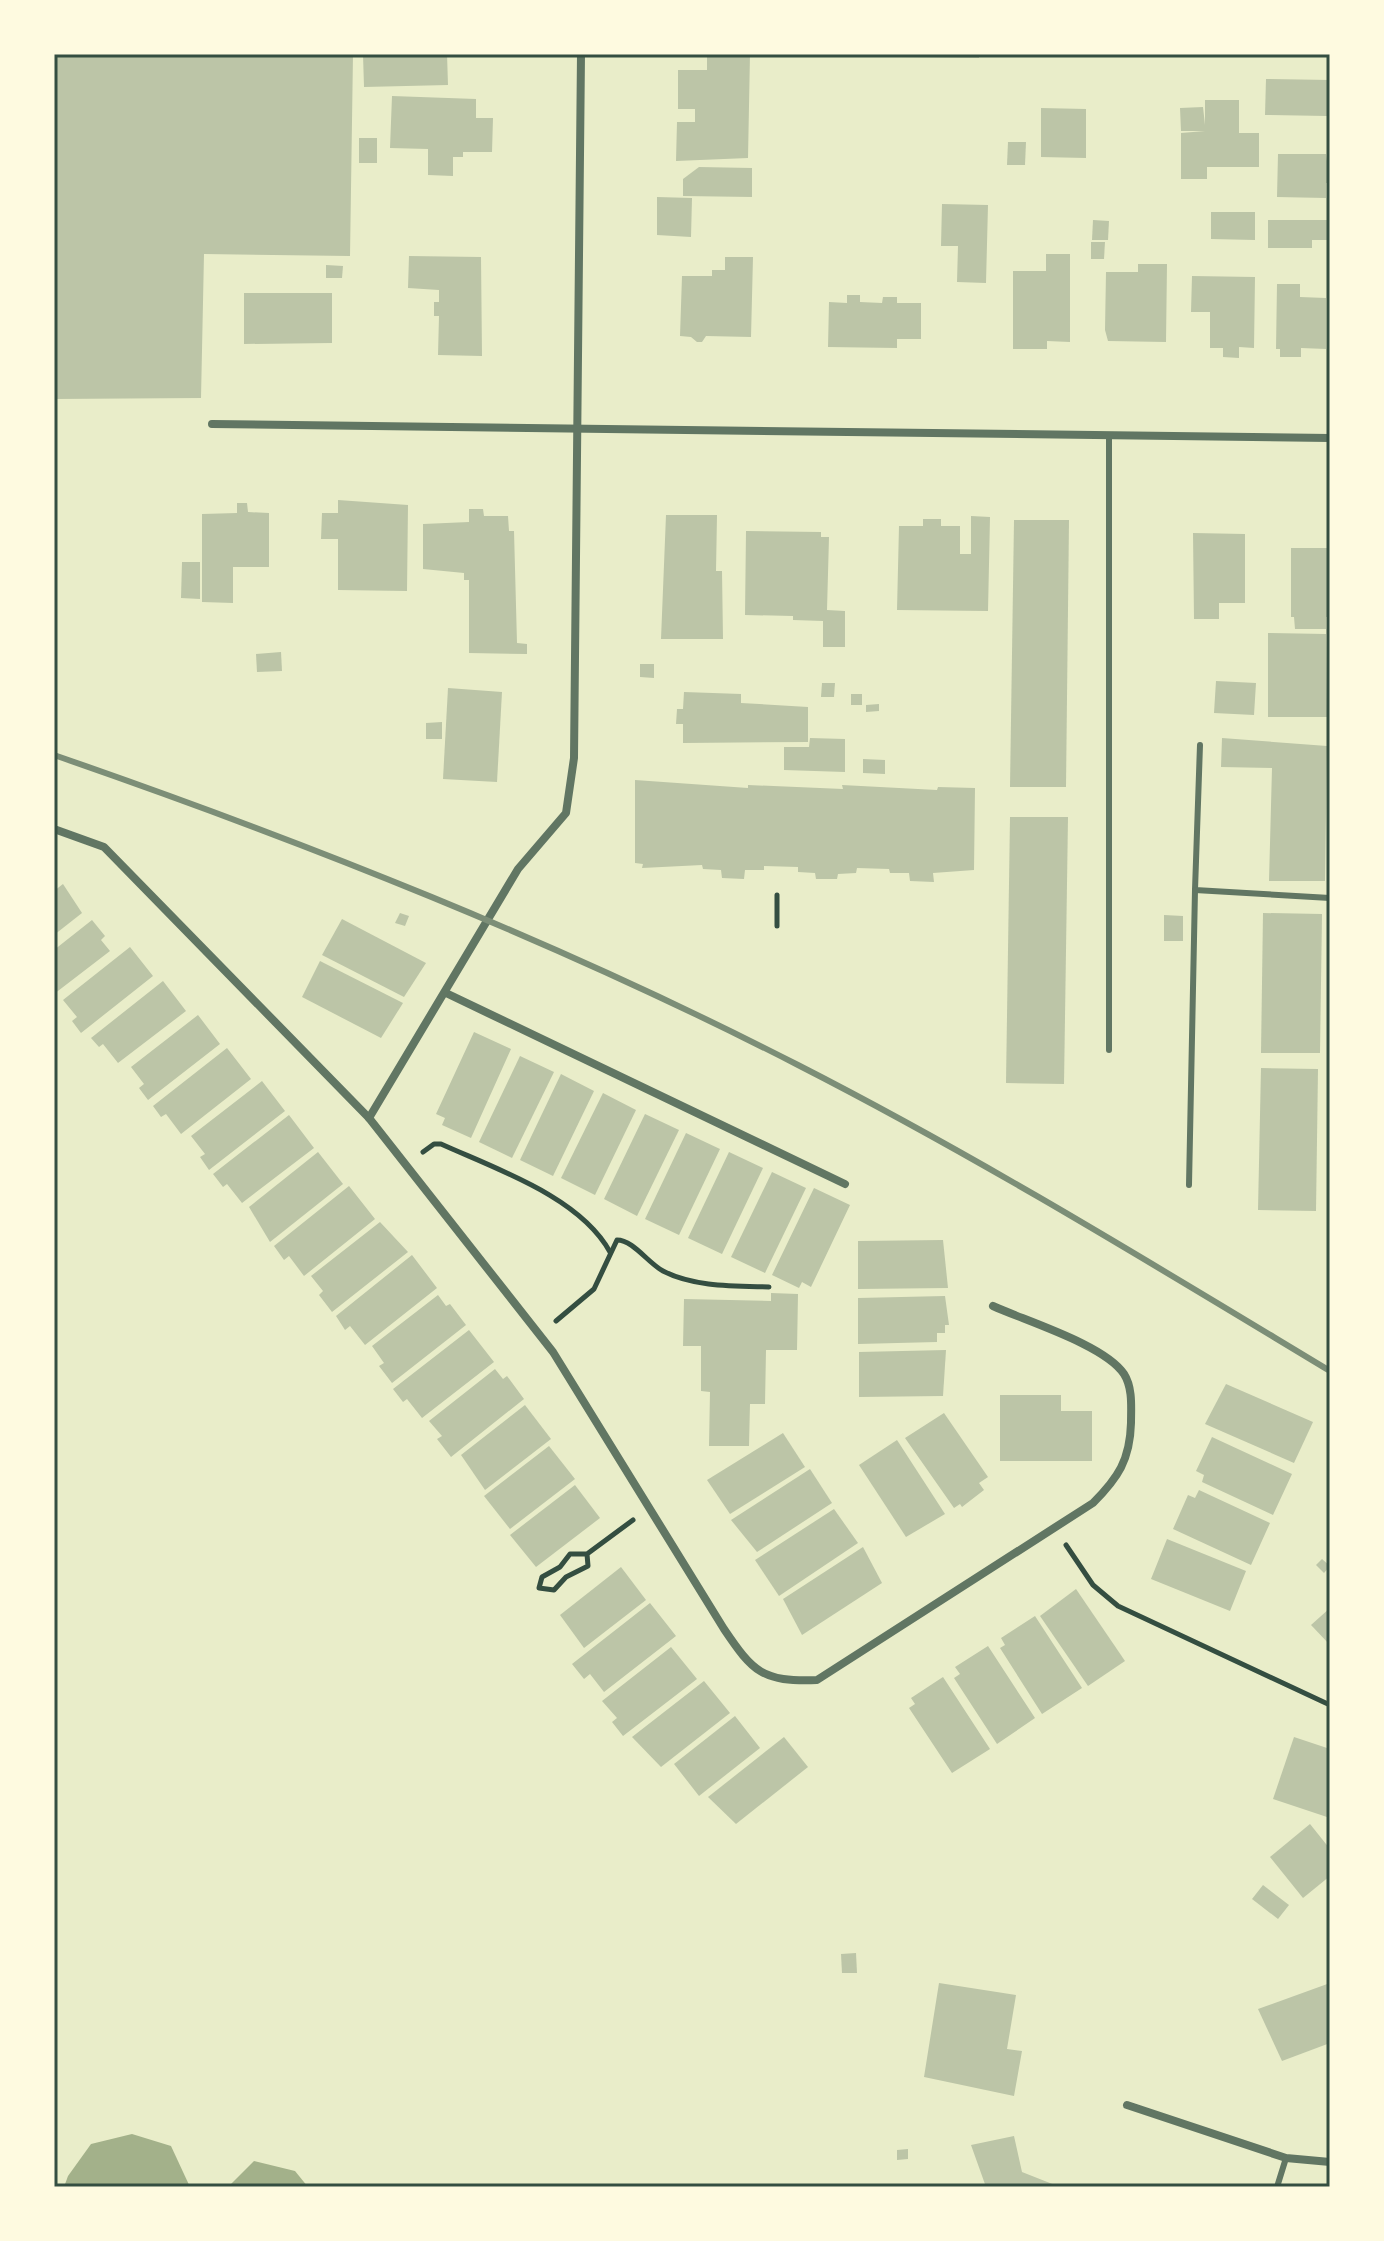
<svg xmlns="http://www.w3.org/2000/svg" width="1384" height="2241" viewBox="0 0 1384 2241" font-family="Raleway,sans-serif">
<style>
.water{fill:#a3b18a}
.building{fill:#bcc5a7}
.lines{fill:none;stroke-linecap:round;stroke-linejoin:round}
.path{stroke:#344e41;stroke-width:5}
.service{stroke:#617663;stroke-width:6}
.minor{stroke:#617663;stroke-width:8}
.rail{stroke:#7c8e77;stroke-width:6}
.neatline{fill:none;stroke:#344e41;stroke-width:3}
</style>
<rect width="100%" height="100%" fill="#e9edc9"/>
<g class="water">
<polygon points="132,2134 171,2146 190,2187 64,2187 68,2176 91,2144"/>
<polygon points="254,2161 295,2171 308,2187 228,2187"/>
</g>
<g class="building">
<polygon points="54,54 353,54 350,256 204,254 201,398 54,399"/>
<polygon points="363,54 447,54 448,85 364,87"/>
<polygon points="707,54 750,54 748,158 676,161 677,122 695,122 695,109 678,109 678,70 707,70"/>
<polygon points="900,54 979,54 979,58 900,57"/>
<polygon points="1266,79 1330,80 1327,116 1265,115"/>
<polygon points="392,96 476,99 476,118 493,118 492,152 463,152 463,157 453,157 453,176 428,175 428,149 390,148"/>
<polygon points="1205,100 1239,100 1239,133 1259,133 1259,167 1207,167 1207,179 1181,179 1181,133 1205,131 1181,131 1180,108 1203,107 1205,125"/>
<polygon points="1041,108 1086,109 1086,158 1041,157"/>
<rect x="359" y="138" width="18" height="25"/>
<polygon points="1008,142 1026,142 1025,165 1007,165"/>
<polygon points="1278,154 1326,154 1330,183 1326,183 1326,198 1277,197"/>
<polygon points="699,167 752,168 752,197 683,196 683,179"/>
<polygon points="657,197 692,198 691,237 657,235"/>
<polygon points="942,204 988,205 986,283 957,282 958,246 941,246"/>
<polygon points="1211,212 1255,212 1255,240 1211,239"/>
<polygon points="1093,220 1109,221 1108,240 1092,240"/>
<polygon points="1268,220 1330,220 1330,240 1312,240 1312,248 1268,248"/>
<polygon points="1091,242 1105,242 1104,259 1091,259"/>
<polygon points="1046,254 1070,254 1070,342 1047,341 1047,349 1013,349 1013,271 1046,271"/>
<polygon points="409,256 481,257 482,356 438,355 439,316 434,316 434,302 439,302 439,290 408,288"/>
<polygon points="725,257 753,257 751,337 706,336 702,342 697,342 691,337 680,336 682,276 712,276 712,270 725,270"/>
<polygon points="1138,264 1167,264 1166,342 1108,341 1105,330 1106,272 1138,272"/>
<polygon points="326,265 343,266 342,278 326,278"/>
<polygon points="1192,276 1255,277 1254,348 1239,347 1239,358 1223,357 1223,348 1210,348 1210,312 1191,312"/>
<polygon points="1277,284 1300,284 1300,297 1326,298 1326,349 1301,348 1301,357 1280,357 1280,349 1276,349"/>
<polygon points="244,293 332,293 332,343 244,344"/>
<polygon points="847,295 860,295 860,302 882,303 883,297 897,297 897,303 921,303 921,339 897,339 897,348 828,347 829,302 847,303"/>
<polygon points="338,500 408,505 407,591 338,590 338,539 321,539 322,513 338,513"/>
<polygon points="237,503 247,503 248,512 269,513 269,567 233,567 233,603 202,602 202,514 237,513"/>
<polygon points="469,509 483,509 484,516 508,516 509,531 514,531 517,643 527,644 527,654 469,653 469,580 464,580 464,573 423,569 423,524 469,522"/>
<polygon points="666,515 717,515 716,571 722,571 723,639 661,639"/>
<polygon points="971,516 990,517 988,611 897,610 899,526 923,526 923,519 941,519 941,526 960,526 960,554 971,554"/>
<polygon points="1014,520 1069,520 1066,787 1010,787"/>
<polygon points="746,531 821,532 821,537 829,537 827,610 845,611 845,647 823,647 823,621 793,620 793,616 745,615"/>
<polygon points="1193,533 1245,534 1245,603 1219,603 1219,619 1194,619"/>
<polygon points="1291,548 1330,548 1330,617 1326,617 1326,629 1295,629 1294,617 1291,617"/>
<polygon points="182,562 200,562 200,599 181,598"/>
<polygon points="1268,633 1326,634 1327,717 1268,717"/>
<polygon points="281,652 282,671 257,672 256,654"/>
<polygon points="640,664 654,664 654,678 640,677"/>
<polygon points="1216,681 1256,683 1254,715 1214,713"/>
<polygon points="822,683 835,683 834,697 821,697"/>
<polygon points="448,688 502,692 497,782 443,779"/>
<polygon points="684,692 741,694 741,703 808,707 808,742 683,743 683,724 676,724 677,709 683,709"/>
<rect x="851" y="694" width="11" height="11"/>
<polygon points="879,704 879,711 866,712 866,705"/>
<polygon points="442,722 442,739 426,739 426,723"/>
<polygon points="810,738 845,739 845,772 784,770 784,747 809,747"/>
<polygon points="1222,738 1327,746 1325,881 1269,881 1272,768 1221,767"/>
<polygon points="863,759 885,760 885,774 863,773"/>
<polygon points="635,780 748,788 748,785 843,789 842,785 937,790 938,787 975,788 974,870 933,873 934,882 910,881 909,873 890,873 889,869 857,868 856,873 838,874 837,879 816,879 815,873 798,872 798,867 764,866 764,870 745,870 744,879 722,878 721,870 703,869 702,865 642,868 643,864 635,863"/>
<polygon points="1010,817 1068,817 1064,1084 1006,1083"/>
<polygon points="63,884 82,913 54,935 54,891"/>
<polygon points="400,913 409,916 405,926 395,923"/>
<polygon points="1263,913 1322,914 1320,1053 1261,1053"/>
<polygon points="1164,915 1183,916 1183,941 1164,941"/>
<polygon points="342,919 426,963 404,997 322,955"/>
<polygon points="92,920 105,936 101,940 110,951 54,994 54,950"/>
<polygon points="130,947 153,976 81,1033 72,1021 77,1017 63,1000"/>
<polygon points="320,961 403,1003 381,1038 302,997"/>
<polygon points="163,981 186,1011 118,1063 103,1044 99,1047 91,1038"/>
<polygon points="198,1015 220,1044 148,1100 139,1088 144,1084 131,1067"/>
<polygon points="474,1032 511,1049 471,1138 442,1125 445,1118 436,1114"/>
<polygon points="227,1048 251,1079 181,1134 166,1114 161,1117 153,1106"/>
<polygon points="520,1056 554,1072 512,1158 479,1142"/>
<polygon points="1261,1068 1318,1069 1316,1211 1258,1210"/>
<polygon points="561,1074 594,1091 553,1176 520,1160"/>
<polygon points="262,1081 285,1111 209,1170 200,1157 205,1154 191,1136"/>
<polygon points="603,1093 636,1110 595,1195 561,1178"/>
<polygon points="645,1114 679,1130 637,1216 604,1199"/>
<polygon points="289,1115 314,1148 242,1203 227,1184 223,1187 213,1174"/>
<polygon points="686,1133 720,1149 679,1235 645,1219"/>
<polygon points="318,1152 343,1184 270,1242 249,1207"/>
<polygon points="729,1152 763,1168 722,1254 688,1238"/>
<polygon points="772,1172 806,1188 765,1273 731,1257"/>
<polygon points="349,1186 375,1219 304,1276 289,1256 284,1260 274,1246"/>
<polygon points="814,1188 850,1205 811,1287 802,1282 799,1288 772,1275"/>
<polygon points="380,1222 408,1252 332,1312 319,1295 323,1291 311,1276"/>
<polygon points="943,1240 948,1288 858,1289 858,1241"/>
<polygon points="412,1255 437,1288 365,1345 350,1326 345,1330 336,1316"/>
<polygon points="771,1293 798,1294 797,1350 766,1350 765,1404 750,1404 749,1446 709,1446 710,1392 701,1391 701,1346 683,1346 684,1299 771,1301"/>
<polygon points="438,1295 446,1306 450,1304 466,1325 392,1383 379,1366 384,1363 372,1346"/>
<polygon points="945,1296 949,1325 945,1325 945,1333 937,1333 937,1342 858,1344 858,1298"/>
<polygon points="469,1330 494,1362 422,1418 407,1399 403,1402 393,1389"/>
<polygon points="946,1350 943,1396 859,1397 859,1352"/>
<polygon points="495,1369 503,1379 507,1376 524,1399 451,1457 437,1439 442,1436 429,1421"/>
<polygon points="1226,1384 1313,1422 1294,1463 1205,1424"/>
<polygon points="1000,1395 1061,1395 1061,1411 1092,1411 1092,1461 1000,1461"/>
<polygon points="525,1405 551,1439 485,1490 461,1455"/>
<polygon points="944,1413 988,1477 979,1483 984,1490 962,1507 960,1504 954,1508 905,1438"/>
<polygon points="783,1433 805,1467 730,1514 707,1480"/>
<polygon points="1212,1437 1292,1474 1273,1515 1202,1482 1204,1475 1196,1471"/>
<polygon points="897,1440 945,1514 906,1537 859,1465"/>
<polygon points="549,1446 575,1479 510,1529 484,1496"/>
<polygon points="810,1469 832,1503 757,1552 731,1520"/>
<polygon points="575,1485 600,1518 536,1567 510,1535"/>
<polygon points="1199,1490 1270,1523 1251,1565 1173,1529 1188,1495 1195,1498"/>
<polygon points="834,1509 858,1543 779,1596 755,1560"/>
<polygon points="1167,1539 1246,1571 1230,1611 1151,1579"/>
<polygon points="863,1547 882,1583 802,1635 783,1599"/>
<polygon points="1322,1559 1330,1566 1324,1573 1316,1565"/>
<polygon points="621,1567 646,1600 584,1648 560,1615"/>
<polygon points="1076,1589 1125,1661 1088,1686 1040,1616"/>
<polygon points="650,1603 676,1636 604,1692 590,1674 584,1679 572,1664"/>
<polygon points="1330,1608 1330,1645 1311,1625"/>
<polygon points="1035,1616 1082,1688 1042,1714 1000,1648 1005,1645 1001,1638"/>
<polygon points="988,1646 1035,1718 997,1744 954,1678 960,1674 955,1667"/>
<polygon points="671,1647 697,1679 623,1736 612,1722 617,1718 602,1701"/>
<polygon points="943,1677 990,1749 952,1773 909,1708 915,1704 911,1698"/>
<polygon points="704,1681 730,1713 661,1767 632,1737"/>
<polygon points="735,1716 760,1748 699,1796 674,1764"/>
<polygon points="784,1737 808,1767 736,1824 708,1797"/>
<polygon points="1294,1737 1330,1749 1330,1818 1273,1799"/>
<polygon points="1310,1824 1330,1849 1330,1876 1303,1898 1270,1857"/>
<polygon points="1263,1885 1289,1905 1278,1919 1252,1899"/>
<polygon points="856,1953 857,1973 842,1973 841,1954"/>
<polygon points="939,1983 1016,1995 1007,2049 1022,2051 1014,2096 924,2077"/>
<polygon points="1330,1983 1330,2043 1282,2061 1258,2009"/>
<polygon points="1014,2136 1022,2172 1060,2187 986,2187 971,2145"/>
<polygon points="908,2149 908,2159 897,2160 897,2150"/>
</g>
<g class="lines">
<g class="path">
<polyline points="777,926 777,895"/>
<path d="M423,1152l11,-8h7c55,25 139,53 169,108"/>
<path d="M556,1321l38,-32 23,-49c16,0 31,23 46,31 31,16 71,15 106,16"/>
<polyline points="1066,1545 1093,1585 1118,1606 1330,1705"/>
<polyline points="587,1554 588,1566 566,1577 554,1590 539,1588 542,1577 560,1567 570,1554 587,1554 633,1520"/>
</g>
<g class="service">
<polyline points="1200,745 1195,890 1330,898"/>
<polyline points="1109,1050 1109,435"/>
<polyline points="1189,1185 1195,890"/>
<polyline points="1277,2187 1286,2158"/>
</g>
<g class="minor">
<polyline points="212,424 1330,438"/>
<path d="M54,829l50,18 265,271 184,234 171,277c29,43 38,53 93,51l276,-177c25,-25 37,-43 38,-80 0,-15 2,-35 -7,-49 -19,-29 -98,-53 -131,-68"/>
<polyline points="446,993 845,1184"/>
<polyline points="369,1118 518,869 566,813 574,758 581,54"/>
<polyline points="1127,2105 1286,2158 1330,2162"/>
</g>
<path class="rail" d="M54,755c254,88 504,187 744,310 182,93 356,200 532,306"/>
</g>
<rect width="1384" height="2241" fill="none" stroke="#fefae0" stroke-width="112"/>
<rect x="56" y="56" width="1272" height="2129" class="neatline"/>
</svg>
